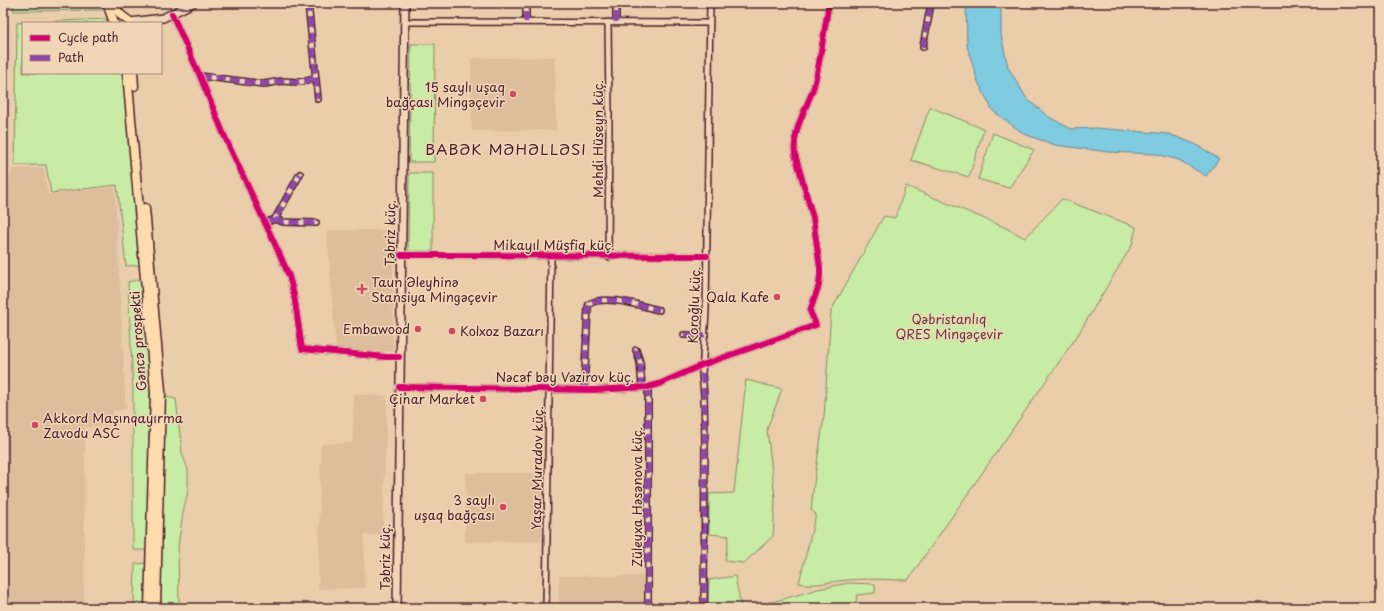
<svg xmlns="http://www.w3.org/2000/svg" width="1384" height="611" viewBox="0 0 1384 611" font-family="'Playpen Sans',sans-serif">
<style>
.built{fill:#ddbe9c}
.green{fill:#c8eca5;stroke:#898668}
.water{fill:#7fcbdf;stroke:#6a8697}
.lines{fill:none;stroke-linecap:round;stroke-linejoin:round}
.street-casing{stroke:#4a1f2b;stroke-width:8}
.secondary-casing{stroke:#4a1f2b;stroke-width:10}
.primary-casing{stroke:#4a1f2b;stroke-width:11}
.street{stroke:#f0d5b7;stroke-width:5}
.secondary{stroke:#f0d5b7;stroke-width:7}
.primary{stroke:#fddbac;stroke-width:8}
.quiet{stroke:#8e44ad;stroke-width:5;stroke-dasharray:10 5;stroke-linecap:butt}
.cycleway-casing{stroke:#f0d5b7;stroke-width:8}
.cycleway{stroke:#d6006c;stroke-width:6}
.poi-dot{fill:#d1495b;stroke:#f0d5b7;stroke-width:1.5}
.labels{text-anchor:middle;stroke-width:3;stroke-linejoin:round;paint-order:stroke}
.poi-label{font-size:13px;fill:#4a1f2b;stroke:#f0d5b7;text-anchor:end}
.street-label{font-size:13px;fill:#4a1f2b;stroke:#f0d5b7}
.park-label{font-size:13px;fill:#5d3e3d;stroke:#f0d5b7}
.quarter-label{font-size:15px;letter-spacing:1px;fill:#4a1f2b;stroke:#f0d5b7}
</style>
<rect width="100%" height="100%" fill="#eacdab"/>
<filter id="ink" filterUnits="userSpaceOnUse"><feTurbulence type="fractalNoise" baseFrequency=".025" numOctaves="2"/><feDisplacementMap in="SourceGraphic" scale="8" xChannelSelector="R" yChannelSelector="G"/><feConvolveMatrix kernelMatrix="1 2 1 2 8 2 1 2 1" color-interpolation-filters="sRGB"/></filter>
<g filter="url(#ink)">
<g class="built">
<polygon points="555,57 556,130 472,131 471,58"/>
<polygon points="44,168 48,195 115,187 126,409 113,411 113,426 85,427 84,608 3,608 3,200 12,169"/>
<polygon points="327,230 393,230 393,352 336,349"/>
<polygon points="354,394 387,396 383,535 364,535 365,588 318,589 321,444 352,443"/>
<polygon points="466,473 542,473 542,541 465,542"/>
<rect x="559" y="576" width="85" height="32"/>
</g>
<g class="green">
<polygon points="13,3 100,3 103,10 14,11"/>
<polygon points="106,19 108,23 23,23 23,73 122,73 126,84 142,265 126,266 117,185 51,193 46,165 15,165 17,23"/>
<polygon points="411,44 435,44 434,162 409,162"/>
<polygon points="930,107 984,129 969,177 911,160"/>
<polygon points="993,133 1034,150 1009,188 978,179"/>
<polygon points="409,173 433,173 433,251 408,251"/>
<path d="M906,186l98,41 21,11 37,-39 74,28 -4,18 -55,91 -169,244c-20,0 -40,-2 -60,0 -17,1 -32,7 -49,3l17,-69 -5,-4 3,-27 10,-66 7,-106 53,-95 11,2z"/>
<polygon points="142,279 150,389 147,550 133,550 133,390 128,282"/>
<polygon points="746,380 782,389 767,429 775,498 773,536 744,563 725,561 729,536 709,534 709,494 734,493"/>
<polygon points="165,397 176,399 182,453 188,470 188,491 183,512 178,546 179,608 160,608"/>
<polygon points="147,563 146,608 134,608 135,564"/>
<polygon points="735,576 741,607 776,601 818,589 848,583 875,584 875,593 857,595 855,608 708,608 709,580"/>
</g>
<polygon class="water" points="966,3 1001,3 1001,35 1008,67 1027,99 1049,117 1071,129 1096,128 1169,134 1195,144 1219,159 1206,176 1179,160 1156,154 1108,152 1055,145 1024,134 993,111 978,82 967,46"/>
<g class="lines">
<g class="street-casing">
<g id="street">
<polyline points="308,3 318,99"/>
<polyline points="172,14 200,76 224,135 280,255 289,276 294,295 302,349 386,357 399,357"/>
<polyline points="405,22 709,23"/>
<polyline points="526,22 526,3"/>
<polyline points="616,22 616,3"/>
<polyline points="923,47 931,3"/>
<polyline points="200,76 264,84 282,81 298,82 307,81 315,77"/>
<polyline points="275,219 283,222 316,223"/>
<polyline points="265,223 275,219 300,174"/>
<polyline points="401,255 707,256"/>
<polyline points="608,257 609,113 608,22"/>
<polyline points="684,335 705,335"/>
<polyline points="636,350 640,362 642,387"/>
<path d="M399,387l195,3 54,-3 11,-3 43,-19 114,-40 -6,-14 9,-26 1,-10v-7l-7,-50 -18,-64c-3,-26 12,-45 19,-68 7,-27 10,-56 15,-83"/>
<path d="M584,390l4,-83 1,-3c17,-10 52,2 70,6"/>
<polyline points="546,608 551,256"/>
<polyline points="648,608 648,387"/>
<polyline points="704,608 705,445 704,395 702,374 706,311 710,3"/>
</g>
</g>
<g class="secondary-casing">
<g id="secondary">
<polyline points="130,22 163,18 193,3"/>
<polyline points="397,608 405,3"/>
</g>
</g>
<g class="primary-casing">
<g id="primary">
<polyline points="107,3 114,23"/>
<polyline points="111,3 121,15 130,22"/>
<polyline points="127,73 155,392 149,608"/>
<polyline points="133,73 134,86"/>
<polyline points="145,208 161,391 156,608"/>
</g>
</g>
<use href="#street" class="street"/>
<use href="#secondary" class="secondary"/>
<use href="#primary" class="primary"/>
<g class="quiet">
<polyline points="308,3 318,99"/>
<polyline points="526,22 526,3"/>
<polyline points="616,22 616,3"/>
<polyline points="923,47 931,3"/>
<polyline points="200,76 264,84 282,81 298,82 307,81 315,77"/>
<polyline points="275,219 283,222 316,223"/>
<polyline points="265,223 275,219 300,174"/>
<polyline points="684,335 705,335"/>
<polyline points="636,350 640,362 642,387"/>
<path d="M584,390l4,-83 1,-3c17,-10 52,2 70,6"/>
<polyline points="648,608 648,387"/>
<polyline points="704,608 705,445 704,395 702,365 705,364"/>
</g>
<g class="cycleway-casing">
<g id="cycleway">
<polyline points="172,14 200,76 224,135 280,255 289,276 294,295 302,349 386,357 399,357"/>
<polyline points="401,255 707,256"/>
<path d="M399,387l195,3 54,-3 11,-3 43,-19 114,-40 -6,-14 9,-26 1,-10v-7l-7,-50 -18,-64c-3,-26 12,-45 19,-68 7,-27 10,-56 15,-83"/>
</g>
</g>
<use href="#cycleway" class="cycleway"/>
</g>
</g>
<g class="poi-dot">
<circle cx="513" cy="94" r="4"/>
<path d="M360 283h4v4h4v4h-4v4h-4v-4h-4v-4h4z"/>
<circle cx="777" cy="297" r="4"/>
<circle cx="418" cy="329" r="4"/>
<circle cx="452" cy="331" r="4"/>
<circle cx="483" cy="399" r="4"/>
<circle cx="35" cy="425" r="4"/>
<circle cx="503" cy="507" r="4"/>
</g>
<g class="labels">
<g class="poi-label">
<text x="505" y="92">15 saylı uşaq<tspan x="505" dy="15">bağçası Mingəçevir</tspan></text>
<text x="371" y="287" text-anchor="start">Taun Əleyhinə<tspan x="371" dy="15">Stansiya Mingəçevir</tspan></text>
<text x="769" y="302">Qala Kafe</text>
<text x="410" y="334">Embawood</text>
<text x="460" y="336" text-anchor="start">Kolxoz Bazarı</text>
<text x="475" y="404">Çinar Market</text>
<text x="43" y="423" text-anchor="start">Akkord Maşınqayırma<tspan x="43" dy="15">Zavodu ASC</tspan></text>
<text x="495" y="505">3 saylı<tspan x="495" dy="15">uşaq bağçası</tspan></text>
</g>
<g class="street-label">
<text transform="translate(598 139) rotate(-90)" y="5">Mehdi Hüseyn küç.</text>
<text transform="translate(390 233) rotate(-89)" y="5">Təbriz küç.</text>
<text x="554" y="250">Mikayıl Müşfiq küç.</text>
<text transform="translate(694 305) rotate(-88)" y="5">Koroğlu küç.</text>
<text transform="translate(138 341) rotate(-94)" y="5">Gəncə prospekti</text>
<text x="565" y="382">Nəcəf bəy Vəzirov küç.</text>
<text transform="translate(537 468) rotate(-89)" y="5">Yaşar Muradov küç.</text>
<text transform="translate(637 497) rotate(-90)" y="5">Züleyxa Həsənova küç.</text>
<text transform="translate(385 557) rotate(-90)" y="5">Təbriz küç.</text>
</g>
<g class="park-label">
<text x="949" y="324">Qəbristanlıq<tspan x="949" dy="15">QRES Mingəçevir</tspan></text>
</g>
<g class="quarter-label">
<text x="506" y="155">BABƏK MƏHƏLLƏSI</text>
</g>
</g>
<rect width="1384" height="611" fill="none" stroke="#f0d5b7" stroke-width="16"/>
<rect x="8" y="8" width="1368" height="595" fill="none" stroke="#4a1f2b" stroke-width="1.5" filter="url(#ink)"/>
<rect x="22" y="22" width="140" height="52" fill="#f0d5b7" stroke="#ae8c7f"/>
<rect x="30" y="35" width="20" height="6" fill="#d6006c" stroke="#ae8c7f"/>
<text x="58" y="42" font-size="12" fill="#4a1f2b">Cycle path</text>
<rect x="30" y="55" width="20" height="6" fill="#8e44ad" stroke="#ae8c7f"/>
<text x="58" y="62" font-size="12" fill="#4a1f2b">Path</text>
</svg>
